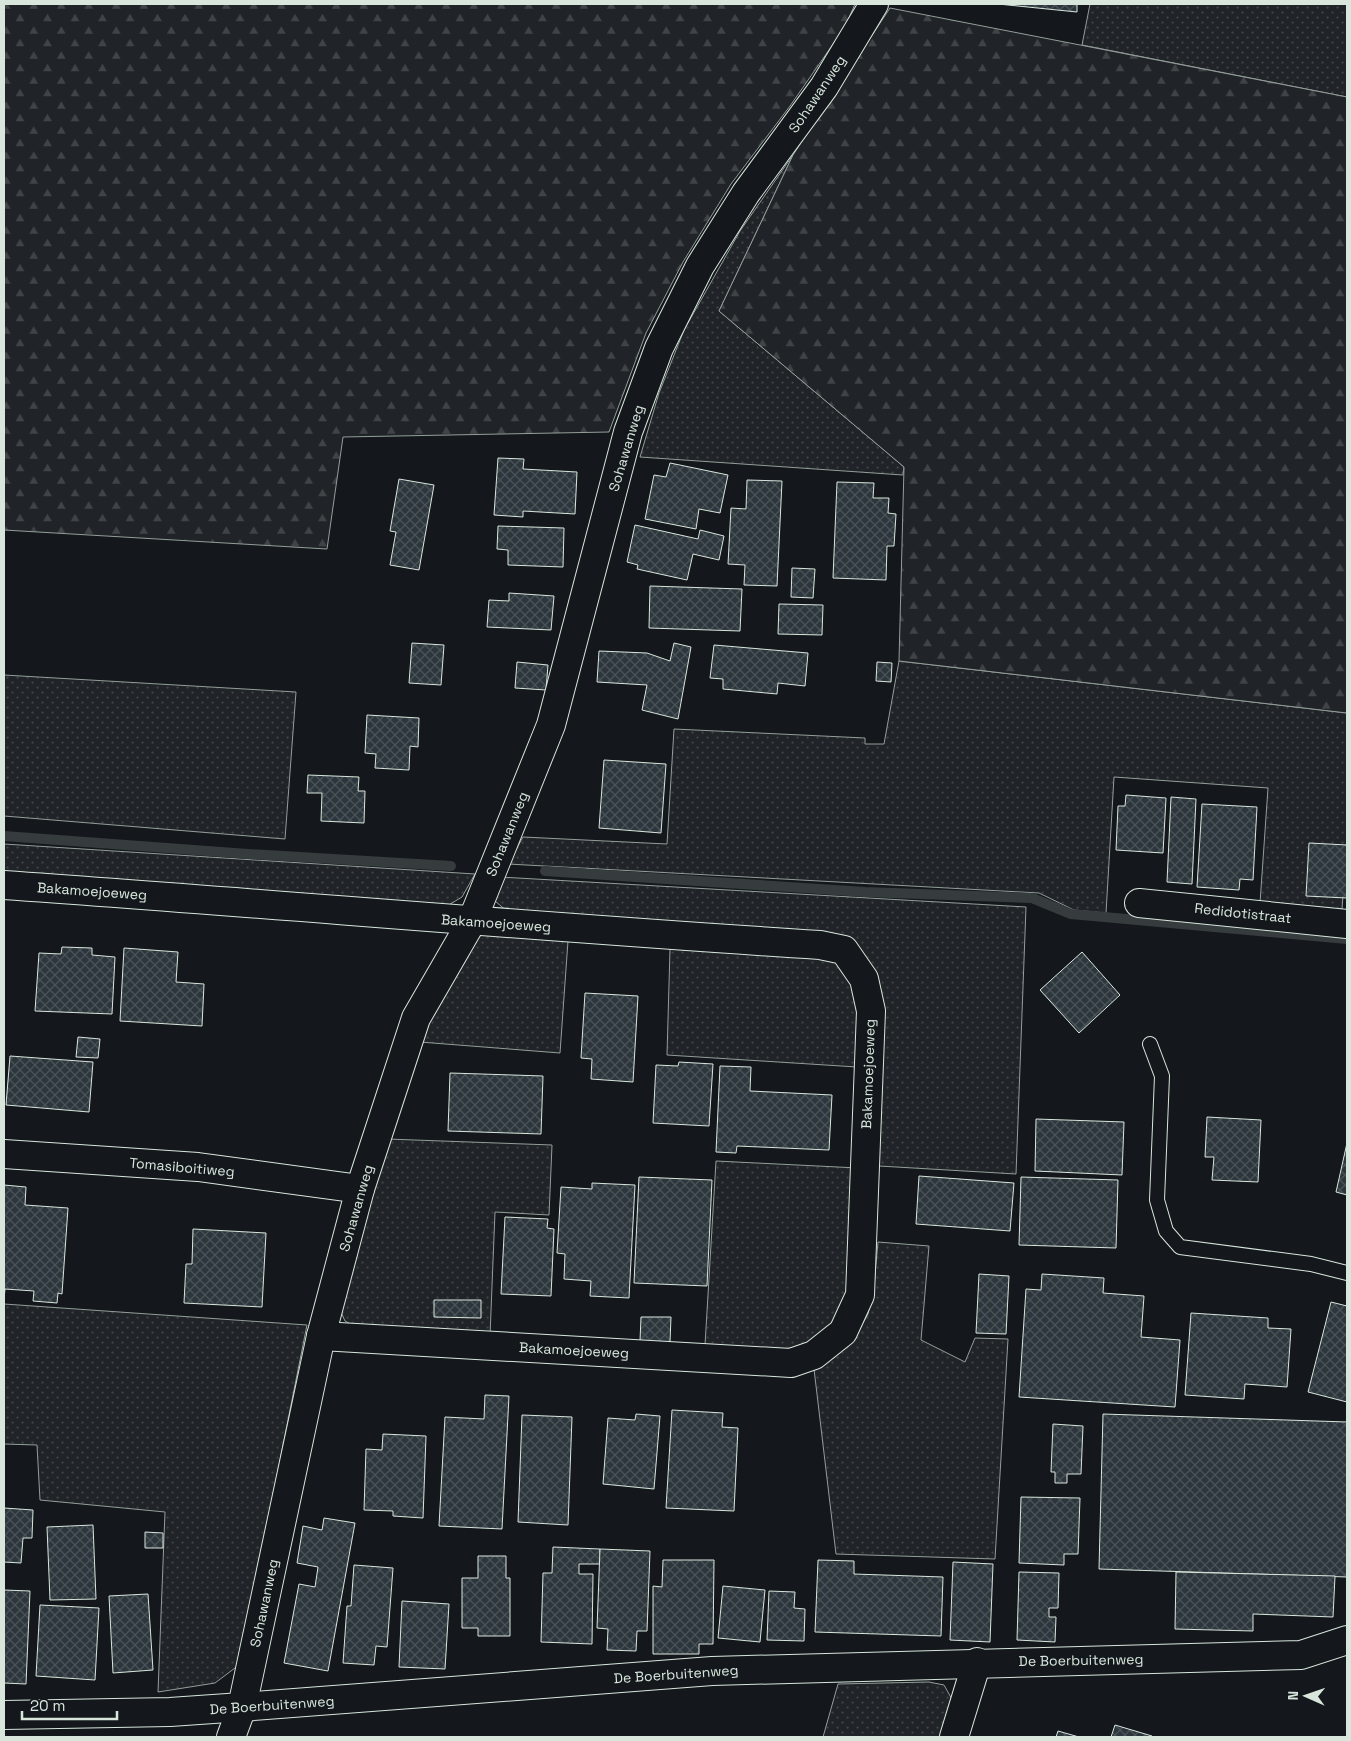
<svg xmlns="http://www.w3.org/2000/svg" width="1351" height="1741" viewBox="0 0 1351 1741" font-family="'Space Grotesk',sans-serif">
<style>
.grass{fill:url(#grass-dots);stroke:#939e99}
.forest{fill:url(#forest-firs);stroke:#939e99}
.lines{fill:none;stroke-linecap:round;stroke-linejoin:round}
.stream{stroke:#363b3e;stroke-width:10}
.building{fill:url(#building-cross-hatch);stroke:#d8e6dc}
.lane-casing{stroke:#d8e6dc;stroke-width:16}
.street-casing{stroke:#d8e6dc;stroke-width:30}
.lane{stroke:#14181c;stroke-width:14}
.street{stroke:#14181c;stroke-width:28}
.labels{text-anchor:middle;stroke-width:4;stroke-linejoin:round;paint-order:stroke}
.street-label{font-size:14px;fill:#d8e6dc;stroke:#14181c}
</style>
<defs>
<pattern id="grass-dots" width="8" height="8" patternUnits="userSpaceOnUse" patternTransform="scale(1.25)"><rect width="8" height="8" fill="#202428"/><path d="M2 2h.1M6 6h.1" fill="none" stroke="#404447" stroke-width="1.8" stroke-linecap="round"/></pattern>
<pattern id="forest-firs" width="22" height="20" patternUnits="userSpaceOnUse" patternTransform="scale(1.25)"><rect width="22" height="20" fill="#202428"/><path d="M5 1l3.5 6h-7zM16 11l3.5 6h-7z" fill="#404447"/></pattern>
<pattern id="building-cross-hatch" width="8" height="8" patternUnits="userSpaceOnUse" patternTransform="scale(1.25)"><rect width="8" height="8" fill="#2c363c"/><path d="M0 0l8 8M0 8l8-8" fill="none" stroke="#4a5358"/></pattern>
</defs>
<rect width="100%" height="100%" fill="#14181c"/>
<g class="grass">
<polygon points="1090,4 1347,4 1347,97 1082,45"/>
<polygon points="793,155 719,311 904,467 903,475 640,457 659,393 684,330 740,231"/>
<polygon points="899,661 1347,713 1347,837 1342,909 1260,903 1268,788 1114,777 1106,913 1074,910 1039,893 508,864 523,837 667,844 674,729 865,738 865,744 884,744"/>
<polygon points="4,675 296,692 285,839 4,816"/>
<polygon points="4,844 475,874 462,897 447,906 4,878"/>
<polygon points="500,877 1026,907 1016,1174 879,1166 883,1029 863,955 508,912 495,901"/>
<polygon points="485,934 568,941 560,1053 420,1042 429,1019 473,939"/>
<polygon points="670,949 820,958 838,962 859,988 857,1067 667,1055"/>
<polygon points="387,1139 552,1145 549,1215 495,1212 490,1336 354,1326 345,1321 340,1310"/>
<polygon points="716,1161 858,1168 848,1303 834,1324 799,1349 779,1351 705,1345"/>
<polygon points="878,1242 929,1246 921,1340 965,1362 975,1338 1008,1339 995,1559 836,1554 814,1369 835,1357 856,1335 868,1314 874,1286"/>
<polygon points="4,1304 307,1325 239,1665 215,1683 158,1692 165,1512 40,1500 37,1445 4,1444"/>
<polygon points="929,1682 944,1685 954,1703 943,1737 823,1737 838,1684"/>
</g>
<g class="forest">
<polygon points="4,4 855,4 845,27 790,106 731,184 683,262 646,333 609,432 343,437 327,549 4,530"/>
<polygon points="890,8 1347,97 1347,713 899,661 904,467 719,311 793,155"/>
</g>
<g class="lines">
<g class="stream">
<polyline points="4,836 248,854 451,866"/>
<polyline points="545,871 865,892 1032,898 1071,914 1347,939"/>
</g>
</g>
<g class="building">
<polygon points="998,4 1077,4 1077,12"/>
<polygon points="498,458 524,459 523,469 577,472 575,514 523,511 523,517 494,515"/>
<polygon points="670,463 728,475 720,513 699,509 696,529 645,519 654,475 666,477"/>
<polygon points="399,479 434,485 419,570 390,565 396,532 390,531"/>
<polygon points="747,480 782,481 777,586 744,585 745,565 728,564 731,508 746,509"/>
<polygon points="837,482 874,483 873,498 889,498 888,513 896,514 894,546 887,546 886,580 833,578"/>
<polygon points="635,525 698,539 700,530 724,536 719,560 693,554 687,580 637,569 638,565 627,562"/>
<polygon points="498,526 564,528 563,567 508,565 508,550 497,549"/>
<polygon points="792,568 815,569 813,598 791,597"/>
<polygon points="650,586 742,589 740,631 649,628"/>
<polygon points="509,593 554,596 551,630 487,627 489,600 509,601"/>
<polygon points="779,604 823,605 822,635 778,634"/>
<polygon points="412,643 444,645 441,685 409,683"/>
<polygon points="674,643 691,647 678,719 642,710 647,685 597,682 599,651 647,653 670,661"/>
<polygon points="714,645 808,653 805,686 778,683 777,694 723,689 723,679 710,678"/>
<polygon points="517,662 548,665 546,690 515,688"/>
<polygon points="877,662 892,663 891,682 876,681"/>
<polygon points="367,715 419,718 418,747 410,746 409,770 375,768 376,754 365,753"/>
<polygon points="604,760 666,764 661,833 599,828"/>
<polygon points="308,775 359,777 358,791 365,791 364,823 321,821 322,793 307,793"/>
<polygon points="1126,795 1166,798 1163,853 1116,850 1118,806 1125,806"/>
<polygon points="1171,797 1196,799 1192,884 1167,882"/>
<polygon points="1202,804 1257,807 1253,880 1240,879 1239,890 1197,887"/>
<polygon points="1309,843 1347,845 1347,898 1306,896"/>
<polygon points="62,947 92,948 92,955 115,957 112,1014 35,1011 39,953 61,954"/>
<polygon points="124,948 178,952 176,982 204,984 202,1026 120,1021"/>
<polygon points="1082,952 1120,995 1079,1033 1040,990"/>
<polygon points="585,993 638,996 633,1082 591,1079 592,1059 581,1058"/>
<polygon points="78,1037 100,1039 98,1058 76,1057"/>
<polygon points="10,1056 93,1062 89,1112 6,1105"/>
<polygon points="679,1062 713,1064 709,1126 653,1123 656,1065 678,1066"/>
<polygon points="720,1066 751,1067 750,1091 832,1095 829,1150 737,1146 736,1153 716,1152"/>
<polygon points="450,1073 543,1076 541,1134 448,1131"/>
<polygon points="1207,1117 1261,1120 1258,1182 1212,1180 1214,1157 1205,1157"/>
<polygon points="1036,1119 1124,1122 1122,1175 1035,1171"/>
<polygon points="1347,1143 1347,1195 1336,1192"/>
<polygon points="919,1176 1014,1183 1010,1231 916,1224"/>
<polygon points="639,1177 712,1180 707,1286 634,1283"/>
<polygon points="1021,1177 1118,1180 1116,1248 1019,1245"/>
<polygon points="592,1183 635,1185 629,1298 590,1296 591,1281 564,1279 565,1254 557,1253 561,1187 592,1189"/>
<polygon points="4,1185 26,1187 25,1205 68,1208 62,1294 58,1293 57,1303 33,1301 34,1291 5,1289 4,1299"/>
<polygon points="505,1217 548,1219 547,1228 554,1229 551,1296 501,1294"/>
<polygon points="193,1229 266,1233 262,1307 184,1303 186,1264 192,1264"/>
<polygon points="979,1274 1009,1276 1006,1334 976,1333"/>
<polygon points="1042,1274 1104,1278 1103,1293 1144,1296 1141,1337 1180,1340 1175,1407 1019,1397 1026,1289 1041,1290"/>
<polygon points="434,1300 481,1300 481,1318 434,1317"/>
<polygon points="1331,1302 1347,1306 1347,1402 1308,1392"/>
<polygon points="1191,1313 1268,1318 1268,1328 1291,1329 1287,1387 1245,1384 1244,1399 1185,1395"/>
<polygon points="641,1317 671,1317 670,1342 640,1341"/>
<polygon points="485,1395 509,1396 502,1529 439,1526 445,1417 484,1419"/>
<polygon points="672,1410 723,1413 722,1427 738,1428 734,1511 666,1508"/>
<polygon points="636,1414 660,1416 654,1489 603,1484 608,1418 635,1420"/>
<polygon points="1103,1414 1347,1422 1347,1577 1099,1569"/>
<polygon points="522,1415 572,1417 568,1525 518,1522"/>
<polygon points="1053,1424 1083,1426 1081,1474 1067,1474 1067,1483 1055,1483 1055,1472 1051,1472"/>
<polygon points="383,1434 426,1436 423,1518 393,1516 393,1511 364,1510 366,1449 382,1450"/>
<polygon points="1021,1497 1080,1498 1078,1554 1064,1554 1064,1565 1019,1563"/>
<polygon points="4,1508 33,1510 32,1538 23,1538 21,1563 4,1562"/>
<polygon points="324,1518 355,1523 328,1671 284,1663 299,1584 315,1587 318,1567 297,1563 303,1526 322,1530"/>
<polygon points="93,1525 96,1599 50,1600 47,1527"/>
<polygon points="145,1532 163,1533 163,1548 145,1548"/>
<polygon points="553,1547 600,1549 600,1564 579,1564 579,1574 593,1574 592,1644 541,1642 543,1573 552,1573"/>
<polygon points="600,1549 650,1551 647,1631 637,1631 636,1651 607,1650 608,1629 597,1628"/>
<polygon points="478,1556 506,1556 506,1578 510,1578 510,1636 478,1636 478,1628 462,1628 462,1578 478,1578"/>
<polygon points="663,1560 714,1560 713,1644 699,1644 699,1654 653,1654 653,1586 662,1587"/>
<polygon points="818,1560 854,1561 854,1574 943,1577 941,1636 815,1632"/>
<polygon points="953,1562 993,1564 990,1642 950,1640"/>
<polygon points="354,1565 393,1568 387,1647 376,1646 374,1665 343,1663 347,1606 351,1606"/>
<polygon points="1019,1572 1059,1573 1058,1608 1049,1608 1049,1617 1056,1617 1055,1642 1017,1640"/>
<polygon points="1176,1572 1335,1576 1333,1617 1253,1614 1253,1631 1175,1629"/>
<polygon points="723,1586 765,1590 760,1642 718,1638"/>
<polygon points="4,1590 30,1591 26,1684 4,1683"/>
<polygon points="769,1591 795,1592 794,1608 805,1609 804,1641 767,1640"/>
<polygon points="148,1594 153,1670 113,1673 109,1596"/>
<polygon points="402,1601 449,1604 445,1669 399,1667"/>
<polygon points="40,1605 99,1608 95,1680 36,1676"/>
<polygon points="1115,1725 1152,1736 1151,1737 1111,1737"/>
<polygon points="1058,1731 1079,1737 1056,1737"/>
</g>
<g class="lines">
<g class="lane-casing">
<polyline id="lane" points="1150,1044 1162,1076 1157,1200 1166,1231 1180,1247 1311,1264 1347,1273"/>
</g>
<g class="street-casing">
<g id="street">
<path d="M4,885c272,19 544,43 816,60l24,5 20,29 7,32 -11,284 -17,37 -29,23 -23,8 -470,-27"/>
<polyline points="1139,903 1347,924"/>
<polyline points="4,1154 198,1167 360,1189"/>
<polyline points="4,1715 170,1712 242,1707 712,1671 1301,1655 1347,1640"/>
<polyline points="231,1737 242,1707 321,1336 360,1189 416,1018 472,921 551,725 628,432 659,348 700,266 746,193 824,87 874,4"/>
<polyline points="954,1737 977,1662"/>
</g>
</g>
<use href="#lane" class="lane"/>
<use href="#street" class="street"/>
</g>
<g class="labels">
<g class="street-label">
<text transform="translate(817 94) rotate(-56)" y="5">Sohawanweg</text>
<text transform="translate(626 448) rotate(-73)" y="5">Sohawanweg</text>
<text transform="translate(507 834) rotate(-68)" y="5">Sohawanweg</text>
<text transform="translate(92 891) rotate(4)" y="5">Bakamoejoeweg</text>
<text transform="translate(1243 913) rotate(6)" y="5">Redidotistraat</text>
<text transform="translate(496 923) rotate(4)" y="5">Bakamoejoeweg</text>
<text transform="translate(868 1074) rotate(-88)" y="5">Bakamoejoeweg</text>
<text transform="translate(182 1167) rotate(5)" y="5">Tomasiboitiweg</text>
<text transform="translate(356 1208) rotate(-74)" y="5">Sohawanweg</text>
<text transform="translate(574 1350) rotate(3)" y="5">Bakamoejoeweg</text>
<text transform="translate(264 1603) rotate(-78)" y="5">Sohawanweg</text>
<text transform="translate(1081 1660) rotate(-1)" y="5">De Boerbuitenweg</text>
<text transform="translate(676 1674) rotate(-4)" y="5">De Boerbuitenweg</text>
<text transform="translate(272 1705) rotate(-4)" y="5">De Boerbuitenweg</text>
</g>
</g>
<rect width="1351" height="1741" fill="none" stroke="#d8e6dc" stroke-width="10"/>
<g transform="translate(1306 1696) rotate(272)" stroke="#14181c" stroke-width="4" paint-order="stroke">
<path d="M0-4L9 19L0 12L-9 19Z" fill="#d8e6dc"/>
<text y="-8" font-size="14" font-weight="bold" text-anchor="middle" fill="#d8e6dc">N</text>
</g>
<path d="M22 1711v8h95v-8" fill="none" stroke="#d8e6dc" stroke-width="2.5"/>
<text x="30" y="1711" font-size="15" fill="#d8e6dc" stroke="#14181c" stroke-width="4" paint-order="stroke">20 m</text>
</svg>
